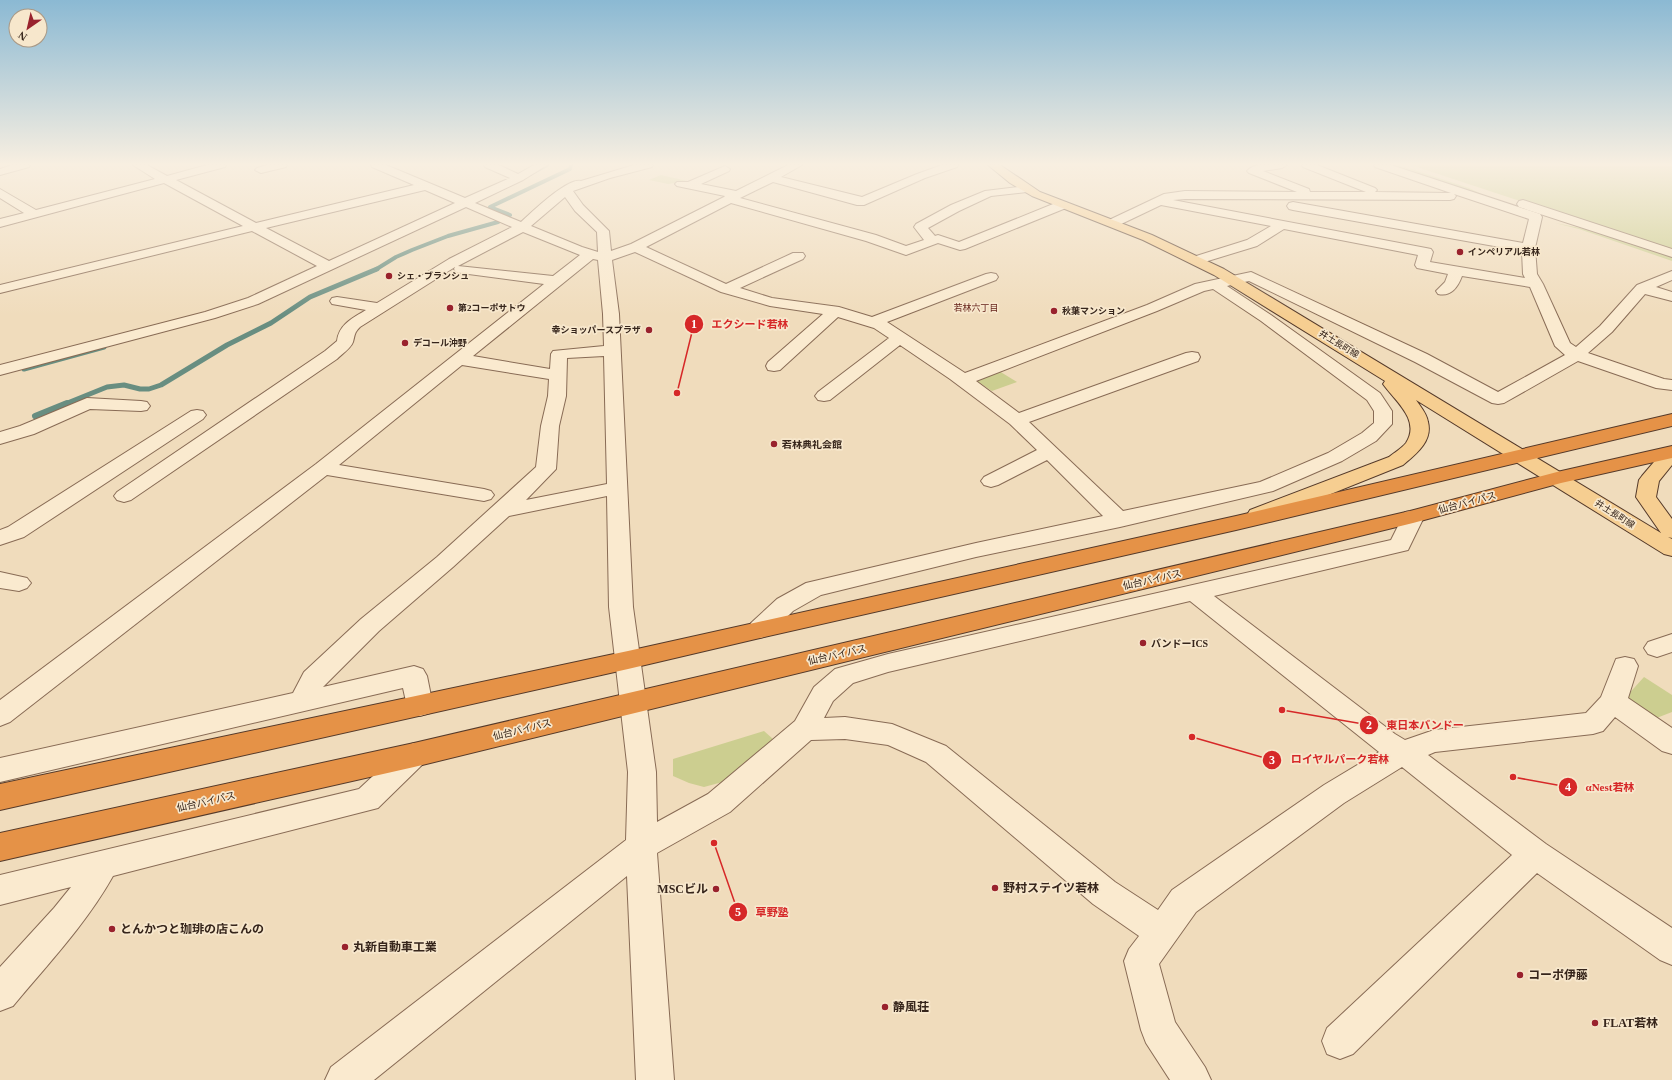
<svg xmlns="http://www.w3.org/2000/svg" width="1672" height="1080" viewBox="0 0 1672 1080" font-family="'Times New Roman','Noto Sans JP',serif">
<style>
.green{fill:#ccce90}
.lines{fill:none;stroke-linecap:round;stroke-linejoin:round}
.stream-far2{stroke:#688e81;stroke-width:4}
.stream-far1{stroke:#688e81;stroke-width:5}
.stream{stroke:#688e81;stroke-width:6}
.minor-casing{stroke:#886b55;stroke-width:2}
.major-casing{stroke:#553a2a;stroke-width:2}
.highway-casing{stroke:#553a2a;stroke-width:2}
.minor{fill:#faeacf;fill-rule:evenodd}
.major{fill:#f6ce91;fill-rule:evenodd}
.highway{fill:#e59247;fill-rule:evenodd}
.poi-dot{fill:#99222d;stroke:#f7e7cc;stroke-width:1.5}
.labels{text-anchor:middle;stroke-width:3.5;stroke-linejoin:round;paint-order:stroke}
.far-poi-label{font-size:9px;font-weight:bold;fill:#36251b;stroke:#f7e7cc;text-anchor:start}
.far-neighbourhood-label{font-size:9px;fill:#642118;stroke:#f7e7cc}
.far-street-label{font-size:9px;fill:#36251b;stroke:#f7e7cc}
.poi-label{font-size:10px;font-weight:bold;fill:#36251b;stroke:#f7e7cc;text-anchor:start}
.street-label{font-size:10px;fill:#36251b;stroke:#f7e7cc}
.near-poi-label{font-size:12px;font-weight:bold;fill:#36251b;stroke:#f7e7cc;text-anchor:start}
.leader{fill:none;stroke:#d62828;stroke-width:1.5}
.callout-dot{fill:#d62828;stroke:#f7e7cc;stroke-width:1.5}
.mark-label{font-size:12px;text-anchor:middle;font-weight:bold;fill:#fff}
.callout-label{font-size:11px;text-anchor:middle;font-weight:bold;fill:#d62828;stroke:#f7e7cc;stroke-width:3.5;stroke-linejoin:round;paint-order:stroke}
</style>
<rect width="100%" height="100%" fill="#f0dcbc"/>
<g class="green">
<polygon points="1382,165 1399,165 1469,188 1496,201"/>
<polygon points="1411,165 1672,166 1672,251 1432,172"/>
<polygon points="661,175 687,181 668,184 649,180"/>
<polygon points="1555,223 1601,232 1672,256 1672,261 1579,229"/>
<polygon points="999,371 1017,382 992,391 975,380"/>
<polygon points="1644,677 1672,695 1672,712 1654,719 1625,698"/>
<polygon points="764,731 773,739 761,753 730,780 704,787 689,783 673,776 673,759"/>
</g>
<g class="lines">
<g class="stream-far2">
<polyline points="530,174 547,165"/>
<polyline points="375,270 396,257 412,250 448,236 498,222 510,215 490,207 570,169 571,165"/>
</g>
<g class="stream-far1">
<polyline points="24,369 104,347"/>
<polyline points="65,404 107,387 124,385 140,389 149,389 161,385 227,345 271,323 310,297 377,269"/>
</g>
<polyline class="stream" points="35,416 67,403"/>
<g class="minor-casing">
<g id="minor">
<polygon points="12,165 30,165 29,167 0,175 0,169"/>
<path d="M133,165h14l20,11 40,-11h19l-1,2 -49,13 80,43 158,-38 -42,-18 -1,-2h15l79,33 45,-20 -25,-11 -1,-2h15l19,9 16,-9h13l-24,15 -48,23 46,19c11,-10 47,-45 60,-41l53,-16h19l-1,2 -42,11 -37,13 10,14 26,26 2,20 20,-7 93,-47 1,-1 -48,-10 -2,-2 2,-2h11l37,-16 5,3 -1,2 -28,13 35,7 52,-26h14l-21,12 81,20 55,-23 25,-9h16l-1,2 -32,11 -61,27h-7l-84,-23 -33,16 136,37 30,11 18,-6 -10,-13 2,-3 35,-19 34,-14 42,-5 4,1 2,2 -2,2 -4,1 -36,4 -32,15 -31,17 7,8 3,-1 21,7 99,-40h8l2,3 -2,3 -101,41 -5,1 -22,-7 -32,12 -40,-14 -135,-38 -85,44 80,37 67,-31h10l2,3 -2,3 -63,29 32,10 67,9 33,10 114,-43 5,-1 5,1 2,3 -2,3 -109,42 78,51 182,-68 48,-21 56,-12 176,82 71,38 67,-37 -10,-9 -25,-59 -68,-11c-4,11 -11,21 -24,18l-2,-3 9,-9 3,-8 -31,-6 -2,-3 3,-10 -134,-26 -27,17 -59,18 -5,-1 -2,-3 2,-3 54,-17 24,-14 -110,-21 -44,21h-8l-2,-3 2,-3 55,-26 21,-3 112,1 -48,-19 -2,-2c8,-10 29,-6 40,-6l-5,3 -19,3 46,18 1,3h56l-63,-25 -1,-2h15l58,23 2,2 -2,2 76,1 -76,-26 -1,-2h17l149,49 2,3 -7,31 2,26 6,10 27,59 6,4 24,-21 37,-41 35,-14v9l-16,7 16,5v9l-27,-7 -33,38 -24,21 76,26 8,1v10l-16,-2 -78,-27 -74,42 -6,1 -6,-1 -77,-41 -166,-81 -22,5 44,29 109,78 12,18v13l-16,17 -34,20 -69,30 -153,36 -144,30 -155,38 -28,16 -24,24 -9,3 -9,-3 -3,-6 3,-6 26,-24 29,-16 170,-40 127,-27 -56,-56 -49,25 -7,2 -7,-2 -3,-4 3,-4 53,-27 -27,-26 -60,-45 -50,-34 -70,55 -6,1 -6,-1 -3,-4 3,-4 71,-54 -15,-10 -36,-11 -58,53 -6,1 -6,-1 -2,-4 2,-4 55,-48 -53,-8 -49,-14 -86,-40 -23,8 7,54 14,293 23,165 1,50 51,-28 87,-73 19,-34 21,-18 53,-15 503,-114 14,-28 8,-1 8,1 3,5 -16,33 -194,46 181,138 10,6 29,-10 152,-17 15,-16 15,-38 9,-2 9,2 4,7 -10,32 44,30v26l-10,-3 -47,-34 -12,14 -10,3 -158,18 -7,3 118,89 126,84v37l-12,-5 -123,-87 -184,181 -13,5 -13,-5 -5,-13 5,-13 185,-173 -110,-88 -58,36 -148,109 -37,52 16,58 30,45 6,13h-41l-24,-37 -5,-13 -17,-69 5,-12 10,-13 -46,-32 -167,-142 -38,-17 -43,-6 -34,1 -81,72 -73,41 17,227h-38l-9,-204 -253,204h-49l6,-13 295,-227 2,-68 -19,-165 -2,-111 -98,20 -56,51 -74,64 -56,56 91,-21 9,3 4,7 6,30 -3,7 -10,3 -10,-3 -3,-7 -4,-18 -403,94v-24l293,-65 11,-21 57,-53 76,-62 99,-90 5,-41 7,-30 1,-17 -87,-14 -123,100 145,24 7,2 3,4 -3,4 -7,2 -157,-26 -317,247 -10,4v-26l316,-236 228,-180 -83,-11 -5,-1 -2,-3 1,-2 -95,60c-6,6 -5,8 -7,15 -2,6 -11,12 -16,17l-206,141 -7,2 -7,-2 -3,-4 3,-4 208,-141 12,-10c2,-17 16,-23 29,-31l-34,-6 -2,-3 2,-3 5,-1 40,6 72,-44 63,-32 -46,-20 -208,97 -43,14 -215,57v-10l205,-53 43,-14 69,-32 -65,-35 -252,62v-8l243,-59 -79,-43 -164,44v-8l24,-6 -24,-15v-9l36,21 119,-31zM425,190l30,13 -126,58 -63,-33zM1454,194l75,25 -6,24 -230,-41 -4,1 -2,3 2,3 4,1 229,41 1,23 2,4 -95,-16 3,-10 -2,-3 -5,-1 -253,-48 12,-1 265,1 4,-1 2,-3zM565,197l10,14 22,21 1,20 -16,-5 -51,-21zM523,232l57,23 -27,21 -95,-10zM593,259l5,1 5,54 1,32 -51,5 -2,3 -1,15 -77,-13zM1213,289l48,32 106,79 7,11v12l-12,10 -34,20 -68,29 -137,29 -94,-89 169,-61 2,-4 -2,-4 -6,-1 -6,1 -167,60 -43,-32 181,-70 47,-20zM604,356l3,128 -81,16 30,-31 3,-43 7,-30 1,-38zM1190,601l189,151 -55,33 -152,105 -14,20 -43,-28 -169,-136 -54,-22 -47,-7 -21,1 9,-17 20,-18 35,-11z"/>
<polygon points="267,165 287,165 286,167 261,173 255,170 257,168"/>
<polygon points="1523,200 1672,249 1672,257 1519,207 1517,204 1519,201"/>
<polygon points="87,398 141,401 147,402 150,406 147,410 141,411 90,409 34,434 0,444 0,432 20,426"/>
<polygon points="197,410 203,411 206,415 203,419 24,537 0,545 0,530 8,527 191,411"/>
<polygon points="0,572 27,578 31,583 27,588 19,591 0,588"/>
<polygon points="1672,634 1672,652 1657,657 1648,654 1644,648 1648,642"/>
<path d="M414,743l10,4 4,8 -4,8 -46,45 -265,68c-27,48 -65,88 -100,130l-13,5v-44l54,-59 17,-21 -71,18v-30l359,-86 45,-42z"/>
</g>
</g>
<g class="major-casing">
<path id="major" d="M988,165h12l40,27 112,43 72,34 437,264 -25,-36 3,-17 3,-4 23,-27 7,-2v18l-13,16 -3,16 16,22v19l-4,-1 4,2v17l-8,-2 -248,-154c4,6 11,14 12,22 5,19 -12,32 -25,43l-137,55 -8,1 -8,-1 -3,-5 3,-5 139,-53c5,-4 13,-9 17,-14 15,-23 -11,-42 -23,-59l2,-3 -171,-106 -71,-35 -111,-44 -22,-13z"/>
</g>
<g class="highway-casing">
<g id="highway">
<polygon points="1672,414 1672,426 1236,530 760,638 628,669 0,810 0,784 628,651 1236,516"/>
<polygon points="1672,446 1672,458 1561,483 1413,523 414,767 0,861 0,833 414,743 1410,511 1557,472"/>
</g>
</g>
<use href="#minor" class="minor"/>
<use href="#major" class="major"/>
<use href="#highway" class="highway"/>
</g>
<linearGradient id="sky" x2="0" y2="1"><stop stop-color="#8bb9d3"/><stop offset="0.52" stop-color="#f8efe1"/><stop offset="1" stop-color="#f8efe1" stop-opacity="0"/></linearGradient>
<rect width="1672" height="316" fill="url(#sky)"/>
<g class="poi-dot">
<circle cx="1460" cy="252" r="4"/>
<circle cx="389" cy="276" r="4"/>
<circle cx="450" cy="308" r="4"/>
<circle cx="1054" cy="311" r="4"/>
<circle cx="649" cy="330" r="4"/>
<circle cx="405" cy="343" r="4"/>
<circle cx="774" cy="444" r="4"/>
<circle cx="1143" cy="643" r="4"/>
<circle cx="995" cy="888" r="4"/>
<circle cx="716" cy="889" r="4"/>
<circle cx="112" cy="929" r="4"/>
<circle cx="345" cy="947" r="4"/>
<circle cx="1520" cy="975" r="4"/>
<circle cx="885" cy="1007" r="4"/>
<circle cx="1595" cy="1023" r="4"/>
</g>
<g class="labels">
<g class="far-poi-label">
<text x="1468" y="255">インペリアル若林</text>
<text x="397" y="279">シェ・ブランシュ</text>
<text x="458" y="311">第2コーポサトウ</text>
<text x="1062" y="314">秋葉マンション</text>
<text x="641" y="333" text-anchor="end">幸ショッパースプラザ</text>
<text x="413" y="346">デコール沖野</text>
</g>
<g class="far-neighbourhood-label">
<text x="976" y="311">若林六丁目</text>
</g>
<g class="far-street-label">
<text transform="translate(1339 344) rotate(31)" y="3">井土長町線</text>
<text transform="translate(1615 514) rotate(32)" y="3">井土長町線</text>
</g>
<g class="poi-label">
<text x="782" y="448">若林典礼会館</text>
<text x="1151" y="647">バンドーICS</text>
</g>
<g class="street-label">
<text transform="translate(1467 502) rotate(-15)" y="4">仙台バイパス</text>
<text transform="translate(1152 579) rotate(-13)" y="4">仙台バイパス</text>
<text transform="translate(837 654) rotate(-13)" y="4">仙台バイパス</text>
<text transform="translate(522 729) rotate(-14)" y="4">仙台バイパス</text>
<text transform="translate(206 801) rotate(-13)" y="4">仙台バイパス</text>
</g>
<g class="near-poi-label">
<text x="1003" y="892">野村ステイツ若林</text>
<text x="708" y="893" text-anchor="end">MSCビル</text>
<text x="120" y="933">とんかつと珈琲の店こんの</text>
<text x="353" y="951">丸新自動車工業</text>
<text x="1528" y="979">コーポ伊藤</text>
<text x="893" y="1011">静風荘</text>
<text x="1603" y="1027">FLAT若林</text>
</g>
</g>
<path class="leader" d="M677 393L694 324M1282 710L1369 725M1192 737L1272 760M1513 777L1568 787M714 843L738 912"/>
<g class="callout-dot">
<circle cx="677" cy="393" r="4"/>
<circle cx="1282" cy="710" r="4"/>
<circle cx="1192" cy="737" r="4"/>
<circle cx="1513" cy="777" r="4"/>
<circle cx="714" cy="843" r="4"/>
<circle cx="694" cy="324" r="10"/>
<circle cx="1369" cy="725" r="10"/>
<circle cx="1272" cy="760" r="10"/>
<circle cx="1568" cy="787" r="10"/>
<circle cx="738" cy="912" r="10"/>
</g>
<g class="mark-label">
<text x="694" y="328">1</text>
<text x="1369" y="729">2</text>
<text x="1272" y="764">3</text>
<text x="1568" y="791">4</text>
<text x="738" y="916">5</text>
</g>
<g class="callout-label">
<text x="750" y="328">エクシード若林</text>
<text x="1425" y="729">東日本バンドー</text>
<text x="1340" y="763">ロイヤルパーク若林</text>
<text x="1610" y="791">αNest若林</text>
<text x="772" y="916">草野塾</text>
</g>
<g transform="translate(28 28) rotate(214)"><circle r="19" fill="#f7e7cc" stroke="#aa9985"/>
<path d="M0-3L7 15L0 10L-7 15Z" fill="#99222d"/>
<text y="-6" font-size="11" font-weight="bold" text-anchor="middle" fill="#36251b">N</text>
</g>
</svg>
